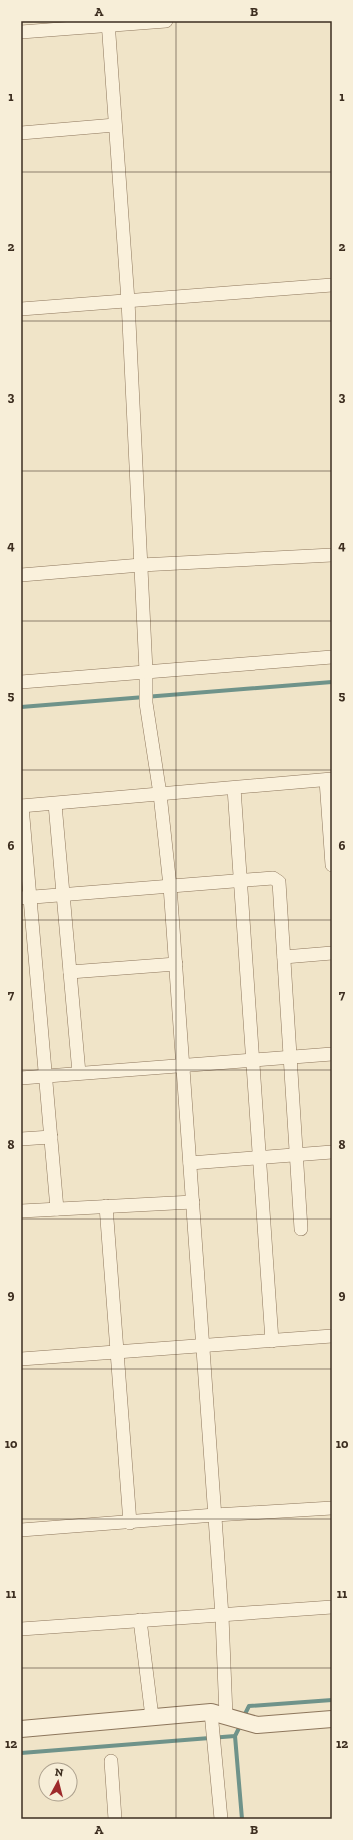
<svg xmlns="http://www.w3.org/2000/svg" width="353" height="1840" viewBox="0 0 353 1840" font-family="'Zilla Slab',serif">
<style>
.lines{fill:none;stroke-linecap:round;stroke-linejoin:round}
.stream{stroke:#6f938a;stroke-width:4}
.minor-casing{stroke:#8d765c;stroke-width:14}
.tertiary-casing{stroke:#8d765c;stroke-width:18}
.minor{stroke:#faf1dc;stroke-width:13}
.tertiary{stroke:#faf1dc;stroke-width:16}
.grid{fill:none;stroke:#3d2e20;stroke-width:1;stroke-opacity:0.55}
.neatline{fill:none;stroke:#3d2e20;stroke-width:1.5}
.grid-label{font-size:13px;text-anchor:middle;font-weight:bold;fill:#3d2e20}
</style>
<rect width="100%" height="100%" fill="#f0e4c8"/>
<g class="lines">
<g class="stream">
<polyline points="21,707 332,682"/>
<polyline points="243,1718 249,1706 332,1700"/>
<polyline points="235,1736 242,1819"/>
<polyline points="21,1753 235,1736 241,1724"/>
</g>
<g class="minor-casing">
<g id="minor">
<polyline points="108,21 128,301 146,671 146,703 160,794 170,886 222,1616 226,1716"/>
<polyline points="21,32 166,21"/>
<polyline points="21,133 115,125"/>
<polyline points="21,309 332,285"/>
<polyline points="21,575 141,565 332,555"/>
<polyline points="21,682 332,657"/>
<polyline points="326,780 332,865"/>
<polyline points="234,788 272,1341"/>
<polyline points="55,804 79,1073"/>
<polyline points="21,806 332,779"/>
<polyline points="22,806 57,1209"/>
<polyline points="21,898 273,878 279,882 301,1229"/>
<polyline points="284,957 332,953"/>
<polyline points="70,972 176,964"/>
<polyline points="21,1078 332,1054"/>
<polyline points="21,1139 51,1137"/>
<polyline points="190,1163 332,1152"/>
<polyline points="106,1206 130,1523"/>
<polyline points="21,1211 193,1202"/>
<polyline points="21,1359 332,1336"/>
<polyline points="21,1530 215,1515 332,1508"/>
<polyline points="140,1620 152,1717"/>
<polyline points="21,1629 332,1607"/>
<polyline points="211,1712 221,1819"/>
<polyline points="111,1761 115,1819"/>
</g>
</g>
<g class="tertiary-casing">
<polyline id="tertiary" points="21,1729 211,1712 257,1725 332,1719"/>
</g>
<use href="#minor" class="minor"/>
<use href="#tertiary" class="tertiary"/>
</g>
<path class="grid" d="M176,21v1798M21,172h311M21,321h311M21,471h311M21,621h311M21,770h311M21,920h311M21,1070h311M21,1219h311M21,1369h311M21,1519h311M21,1668h311"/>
<rect width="353" height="1840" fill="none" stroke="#f7eed8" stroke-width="44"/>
<g transform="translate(58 1782) rotate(7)"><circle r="19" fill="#f7eed8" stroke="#ada18e"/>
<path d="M0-3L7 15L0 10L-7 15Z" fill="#9e2a2b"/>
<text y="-6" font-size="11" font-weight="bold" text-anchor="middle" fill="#3d2e20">N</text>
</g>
<rect x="22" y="22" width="309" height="1796" class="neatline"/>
<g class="grid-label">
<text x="99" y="16">A</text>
<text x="254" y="16">B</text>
<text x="11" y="101">1</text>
<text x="342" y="101">1</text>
<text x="11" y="251">2</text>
<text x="342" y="251">2</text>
<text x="11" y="401">3</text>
<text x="342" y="401">3</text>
<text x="11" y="550">4</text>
<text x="342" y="550">4</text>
<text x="11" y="700">5</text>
<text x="342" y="700">5</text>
<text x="11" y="850">6</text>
<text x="342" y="850">6</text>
<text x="11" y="999">7</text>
<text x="342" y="999">7</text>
<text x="11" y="1149">8</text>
<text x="342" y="1149">8</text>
<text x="11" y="1299">9</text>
<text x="342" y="1299">9</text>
<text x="11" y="1448">10</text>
<text x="342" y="1448">10</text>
<text x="11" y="1598">11</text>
<text x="342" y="1598">11</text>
<text x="11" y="1748">12</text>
<text x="342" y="1748">12</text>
<text x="99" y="1834">A</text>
<text x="254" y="1834">B</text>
</g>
</svg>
